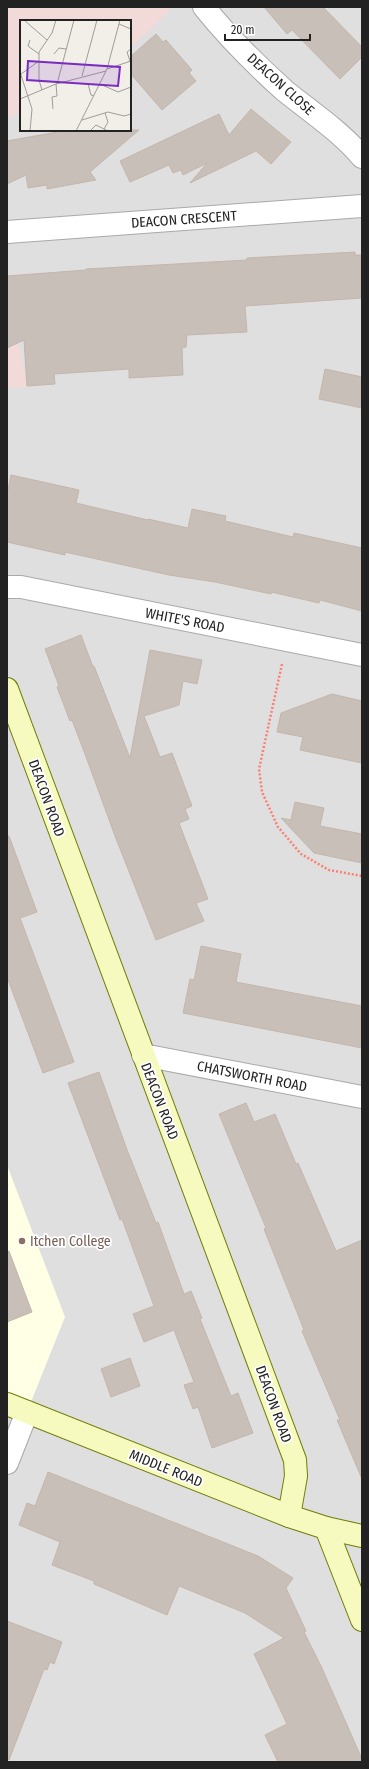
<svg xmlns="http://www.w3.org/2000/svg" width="369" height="1769" viewBox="0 0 369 1769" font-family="'Fira Sans Condensed',sans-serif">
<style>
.residential{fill:#e0dfdf;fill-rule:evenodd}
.commercial{fill:#f2dad9}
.education{fill:#ffffe5}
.building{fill:#c7bfb8;stroke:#c4b6ab}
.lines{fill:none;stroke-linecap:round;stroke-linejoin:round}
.street-casing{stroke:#a9a9a9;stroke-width:24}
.secondary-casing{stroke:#707d05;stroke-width:24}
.path{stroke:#fa8072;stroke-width:2.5;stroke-dasharray:2 2;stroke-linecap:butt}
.street{stroke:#fff;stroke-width:22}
.secondary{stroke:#f7fabf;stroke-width:22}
.education-dot{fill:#8d6e63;stroke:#fff;stroke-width:1.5}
.labels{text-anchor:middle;stroke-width:3.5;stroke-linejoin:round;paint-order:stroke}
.street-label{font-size:14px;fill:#222;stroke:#fff}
.education-label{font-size:14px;fill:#785e54;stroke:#fff;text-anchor:start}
.inset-road{fill:none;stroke:#9f9d99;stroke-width:1}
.view{fill:#7b2cbf;fill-opacity:0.15;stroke:#7b2cbf;stroke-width:2}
.inset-edge{fill:none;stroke:#222;stroke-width:2}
</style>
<rect width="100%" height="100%" fill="#f2efe9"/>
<path class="residential" d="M7,7h355v1755h-355zM21,21h109v109h-109z"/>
<g class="commercial">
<polygon points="7,7 168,7 171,10 130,48 130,21 21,21 21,112 7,118"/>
<polygon points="7,323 20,349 27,387 7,388"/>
</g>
<polygon class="education" points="7,1165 65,1317 27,1412 7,1404"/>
<g class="building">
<polygon points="264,7 323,7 362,47 362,57 340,79 292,30 287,34"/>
<polygon points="156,34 163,42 166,40 192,70 189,73 196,81 162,110 130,73 130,57"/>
<polygon points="251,109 291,142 271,164 256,151 190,183 207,163 183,175 181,170 173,173 169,165 130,182 120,161 219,114 229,135"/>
<polygon points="68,130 139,130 90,172 96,180 47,189 47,185 28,188 26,175 7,184 7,141"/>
<polygon points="355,252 355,255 362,255 362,298 245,306 247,332 187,335 186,347 182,348 183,375 129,378 129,369 54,374 55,384 27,386 24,340 7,348 7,276 86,270 86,269 193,263 247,260 247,258"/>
<polygon points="325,369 362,377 362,408 319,399"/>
<polygon points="11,475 79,490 76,503 148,520 148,519 188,528 192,509 226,516 225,521 293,537 294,533 362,548 362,611 320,600 319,603 271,592 271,594 215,582 169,575 65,552 65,555 7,542 7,495"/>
<polygon points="81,635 93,667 94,666 130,758 150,650 202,660 197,684 183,681 179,705 144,716 160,757 172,753 192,806 185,809 189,819 179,823 208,899 196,903 204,921 156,940 115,836 85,754 72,720 70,721 57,687 59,686 45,649"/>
<polygon points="332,694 362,701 362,763 300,750 303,737 277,732 281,713"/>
<polygon points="295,802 324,808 320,826 362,834 362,863 314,853 281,818 291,820"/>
<polygon points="9,836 37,912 20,918 74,1062 43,1073 7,977 7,837"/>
<polygon points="201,946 241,954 236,982 362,1006 362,1048 183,1013 190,979 194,980"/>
<polygon points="99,1072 126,1147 156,1223 158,1222 184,1294 191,1291 202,1318 200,1319 231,1396 238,1393 253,1433 212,1448 198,1407 193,1409 184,1385 194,1382 174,1330 144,1342 133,1314 154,1306 122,1219 120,1220 68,1083"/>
<polygon points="246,1103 254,1122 275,1114 296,1164 298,1163 336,1251 362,1240 362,1479 337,1420 340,1420 302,1331 304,1330 264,1229 266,1228 219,1114"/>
<polygon points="9,1251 32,1312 7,1322 7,1252"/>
<polygon points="130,1358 140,1386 111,1397 101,1369"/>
<polygon points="48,1472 258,1556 293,1578 286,1588 306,1631 304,1632 321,1666 362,1759 362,1762 278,1762 265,1735 287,1724 254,1654 284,1638 245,1613 179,1586 167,1615 94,1584 94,1581 52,1565 60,1542 19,1525 27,1503 35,1506"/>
<polygon points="7,1621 62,1642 54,1664 50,1662 47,1670 44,1669 9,1760 7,1759"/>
</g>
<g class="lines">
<g class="street-casing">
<g id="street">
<path d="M204,7c24,30 52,58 81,84 26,21 55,40 77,66"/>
<polyline points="7,232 362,206"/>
<polyline points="7,587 21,587 362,655"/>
<polyline points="143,1055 362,1097"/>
<polyline points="7,1463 27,1412"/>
</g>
</g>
<g class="secondary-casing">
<g id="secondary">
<polyline points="7,689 295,1460 296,1476 289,1516"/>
<polyline points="7,1404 289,1516 326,1528 362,1536"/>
<polyline points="326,1528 362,1620"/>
</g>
</g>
<polyline class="path" points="282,664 259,769 262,792 278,827 301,854 329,870 362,876"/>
<use href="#street" class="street"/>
<use href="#secondary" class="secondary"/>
</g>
<circle class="education-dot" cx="22" cy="1241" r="4"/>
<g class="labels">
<g class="street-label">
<text transform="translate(281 84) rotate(42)" y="5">DEACON CLOSE</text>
<text transform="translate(184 219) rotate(-4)" y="5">DEACON CRESCENT</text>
<text transform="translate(185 620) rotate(11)" y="5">WHITE'S ROAD</text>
<text transform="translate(47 798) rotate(70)" y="5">DEACON ROAD</text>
<text transform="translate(252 1076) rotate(11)" y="5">CHATSWORTH ROAD</text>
<text transform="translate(160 1101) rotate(69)" y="5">DEACON ROAD</text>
<text transform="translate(274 1404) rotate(70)" y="5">DEACON ROAD</text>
<text transform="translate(166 1468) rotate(22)" y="5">MIDDLE ROAD</text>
</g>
<g class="education-label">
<text x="30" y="1246">Itchen College</text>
</g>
</g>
<g transform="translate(20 20)">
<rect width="111" height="111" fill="#f2efe9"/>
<path class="inset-road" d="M4,0l23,20M99,4l12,5M10,20l-2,6 11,8M34,34l5,-6 7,1M110,41l-3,-9 4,-3M87,49l24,-8M0,52l12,37 -2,22M1,54l18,-13M62,56l15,-56M37,64l17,-64M68,64l3,11 3,1M80,64l18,8 13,-5M22,70l-3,-10v-28l13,-19 4,-13M0,79l36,-15 50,-13M33,89l-1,-12 5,-1 -1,-12M62,100l26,-8 16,4 7,-2M84,109l4,-7 -3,-9M56,111l31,-62 13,-49M70,111l6,-6 12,6"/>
<path class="view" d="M8,41l92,6 -2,19 -91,-6z"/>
<rect width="111" height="111" class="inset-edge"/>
</g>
<rect width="369" height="1769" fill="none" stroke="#222222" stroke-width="16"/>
<path d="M225 34v6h85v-6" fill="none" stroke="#222222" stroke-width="2"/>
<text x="231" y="34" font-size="12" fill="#222222" stroke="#ffffff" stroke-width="3" paint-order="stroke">20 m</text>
</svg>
